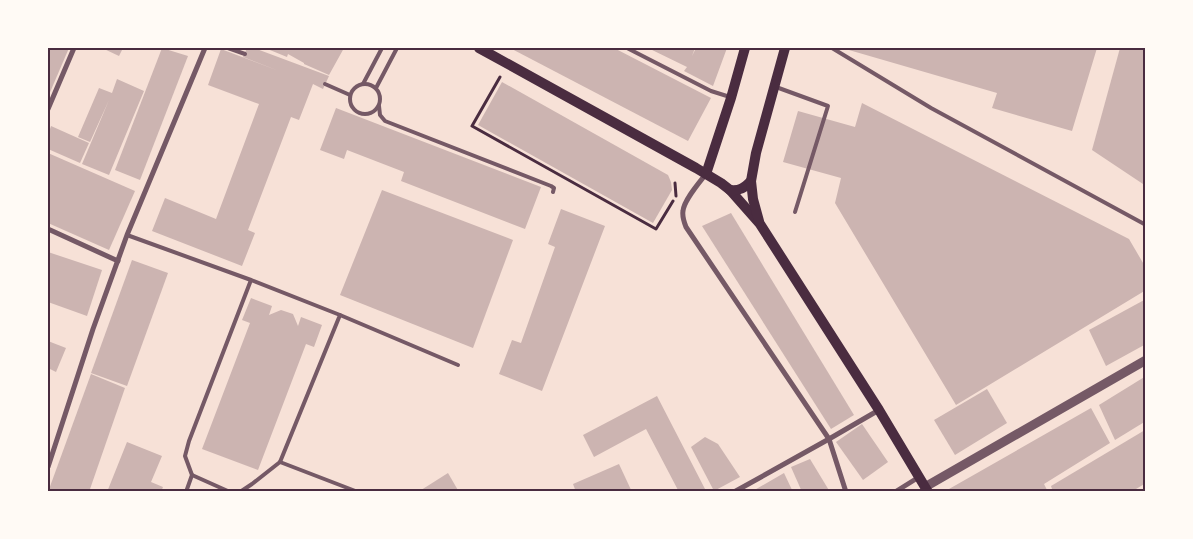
<svg xmlns="http://www.w3.org/2000/svg" width="1193" height="539" viewBox="0 0 1193 539" font-family="'Exo 2',sans-serif">
<style>
.building{fill:#ccb4b1}
.lines{fill:none;stroke-linecap:round;stroke-linejoin:round}
.path{stroke:#4a2c40;stroke-width:3}
.service{stroke:#755966;stroke-width:4}
.minor{stroke:#755966;stroke-width:5}
.tertiary{stroke:#755966;stroke-width:9}
.secondary{stroke:#4a2c40;stroke-width:10}
.neatline{fill:none;stroke:#4a2c40;stroke-width:2}
</style>
<rect width="100%" height="100%" fill="#f7e1d7"/>
<g class="building">
<polygon points="48,48 69,48 48,97"/>
<polygon points="102,48 123,48 119,56"/>
<polygon points="162,48 188,56 140,180 115,170"/>
<polygon points="247,48 254,48 329,76 323,89 313,84 299,120 291,117 248,230 255,233 242,266 152,231 165,198 216,219 259,104 208,85 221,49 279,71 243,57"/>
<polygon points="265,48 344,48 329,75 304,64 304,63 288,54 287,57"/>
<polygon points="510,48 614,48 711,98 688,141"/>
<polygon points="648,48 695,48 692,56 696,48 727,48 713,86 684,71 687,67"/>
<polygon points="842,48 1097,48 1072,131 992,108 997,93"/>
<polygon points="1120,48 1146,48 1146,186 1092,150"/>
<polygon points="117,79 144,91 109,175 82,164 109,100 90,142 78,137 99,88 112,93"/>
<polygon points="502,82 668,175 671,182 672,190 653,223 478,125"/>
<polygon points="862,103 1129,239 1146,268 1146,290 956,405 835,203 841,178 783,162 798,111 855,127"/>
<polygon points="336,108 541,187 525,229 401,181 404,172 347,150 344,159 320,150"/>
<polygon points="51,126 89,143 80,163 48,149 48,135"/>
<polygon points="48,153 135,191 109,250 48,223"/>
<polygon points="382,190 513,240 473,348 340,295"/>
<polygon points="561,209 605,226 542,391 499,374 512,340 521,343 555,247 548,244"/>
<polygon points="731,213 854,415 831,429 702,226"/>
<polygon points="48,252 102,270 87,316 48,302"/>
<polygon points="132,260 168,273 127,386 91,373"/>
<polygon points="251,298 272,306 269,315 281,310 293,314 298,326 301,317 322,325 314,347 306,344 258,470 202,449 250,323 242,320"/>
<polygon points="1146,299 1146,344 1106,366 1089,330"/>
<polygon points="48,341 66,348 56,372 48,368"/>
<polygon points="91,374 125,388 89,492 48,492"/>
<polygon points="1146,376 1146,421 1115,440 1099,405"/>
<polygon points="987,389 1007,423 955,455 934,420"/>
<polygon points="657,396 705,489 700,492 679,492 646,429 594,457 583,435"/>
<polygon points="1091,408 1110,443 1044,484 1048,492 950,492 949,489"/>
<polygon points="862,424 888,462 863,480 836,442"/>
<polygon points="1145,430 1146,432 1146,483 1131,492 1053,492 1051,486"/>
<polygon points="705,437 718,444 740,477 714,491 691,447"/>
<polygon points="127,442 162,456 151,482 163,487 161,492 107,492"/>
<polygon points="810,459 830,492 802,492 791,467"/>
<polygon points="619,464 632,492 576,492 573,484"/>
<polygon points="448,473 459,492 418,492"/>
<polygon points="784,473 793,492 751,492"/>
</g>
<g class="lines">
<g class="path">
<polyline points="500,77 472,126 656,229 673,201"/>
<polyline points="675,183 676,196"/>
</g>
<g class="service">
<polyline points="228,48 245,54"/>
<polyline points="627,48 711,91 730,97"/>
<polyline points="832,48 931,108 1146,225"/>
<circle cx="365" cy="99" r="15"/>
<polyline points="325,84 350,95"/>
<polyline points="363,84 382,48"/>
<polyline points="776,87 828,106 795,212"/>
<polyline points="376,88 397,48"/>
<polyline points="379,106 380,115 385,121 551,186 554,188 553,192"/>
<polyline points="127,235 251,280 340,315 280,462 252,484 240,492"/>
<polyline points="340,315 458,365"/>
<polyline points="280,462 358,492"/>
<polyline points="192,475 230,492"/>
<polyline points="186,492 192,475 185,456 189,441 251,280"/>
</g>
<g class="minor">
<polyline points="48,109 74,48"/>
<path d="M706,174c-7,9 -22,26 -23,37 -1,6 1,11 3,16l143,212 17,53"/>
<polyline points="48,229 118,261"/>
<polyline points="48,467 93,329 127,235 205,48"/>
<polyline points="734,492 829,439 879,410"/>
<polyline points="895,492 919,477"/>
</g>
<polyline class="tertiary" points="925,487 1146,360"/>
<g class="secondary">
<polyline points="479,48 696,168 721,183 730,190 760,224 879,410 928,492"/>
<polyline points="706,174 731,98 745,48"/>
<path d="M730,190c10,1 14,-2 21,-9"/>
<polyline points="759,221 753,199 751,181 756,153 785,48"/>
</g>
</g>
<rect width="1193" height="539" fill="none" stroke="#fffaf5" stroke-width="98"/>
<rect x="49" y="49" width="1095" height="441" class="neatline"/>
</svg>
